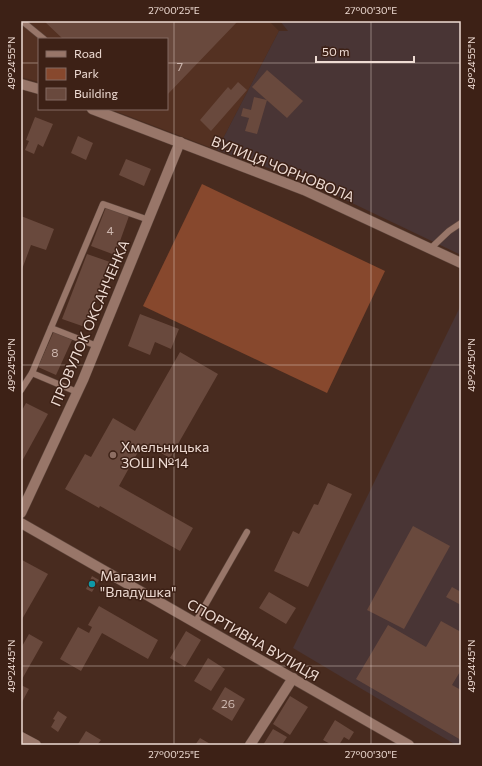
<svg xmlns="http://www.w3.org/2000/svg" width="482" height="766" viewBox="0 0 482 766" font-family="Commissioner,sans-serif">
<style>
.built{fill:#543122}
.industrial{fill:#493535}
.green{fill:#87482d}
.building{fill:#69493d}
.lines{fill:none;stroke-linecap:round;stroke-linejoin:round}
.lane-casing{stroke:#5f473d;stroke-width:7}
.street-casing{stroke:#5f473d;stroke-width:11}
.secondary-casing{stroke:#5f473d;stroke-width:11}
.lane{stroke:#987669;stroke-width:6}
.street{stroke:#987669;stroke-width:10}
.secondary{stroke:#987669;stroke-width:10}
.ticks{fill:none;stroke:#eedbd3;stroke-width:1;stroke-opacity:0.45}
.education-dot{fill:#8d6e63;stroke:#3d2116;stroke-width:1.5}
.culture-dot{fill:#0f9aa8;stroke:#3d2116;stroke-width:1.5}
.labels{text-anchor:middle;stroke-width:3;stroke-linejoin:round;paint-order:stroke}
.number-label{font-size:12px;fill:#cdb6ae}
.street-label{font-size:14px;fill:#eedbd3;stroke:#3d2116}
.poi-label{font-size:14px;fill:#eedbd3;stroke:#3d2116;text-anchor:start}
.neatline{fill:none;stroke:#eedbd3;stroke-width:1.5}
.ticks-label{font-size:10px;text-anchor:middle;fill:#eedbd3}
</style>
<rect width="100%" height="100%" fill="#482b1f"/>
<polygon class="built" points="21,21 269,21 279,31 217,150 110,109 167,109 167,39 39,39 39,82 21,77"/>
<g class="industrial">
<polygon points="280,21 461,21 461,255 308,182 217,150 279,31 288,31"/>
<polygon points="461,305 461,745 456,745 293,648"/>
</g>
<polygon class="green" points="202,184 385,271 327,393 143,306"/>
<g class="building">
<polygon points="44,21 238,21 167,95 167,39 63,39"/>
<polygon points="267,70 303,101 287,118 252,87"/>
<polygon points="238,82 247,90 211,131 200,120 228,87 231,90"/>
<polygon points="254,97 267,100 257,134 245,131 249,118 241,116 243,108 251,110"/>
<polygon points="35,117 53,124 43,147 38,144 34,154 25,150 29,141 26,140"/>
<polygon points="78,136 93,143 86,160 71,153"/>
<polygon points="126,159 151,169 144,186 119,175"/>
<polygon points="106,207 129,216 115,255 91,246"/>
<polygon points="21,216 54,229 46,250 31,245 21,272"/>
<polygon points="87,254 110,262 85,327 62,319"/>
<polygon points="140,314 179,329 171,349 155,342 150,355 128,346"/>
<polygon points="54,331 72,340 56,375 38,367"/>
<polygon points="180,352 218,374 170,458 143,443 119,486 193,528 180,551 100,506 99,508 65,489 85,454 91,457 113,418 135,431"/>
<polygon points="26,403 48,414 21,463 21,412"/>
<polygon points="328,483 352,494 308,587 274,571 293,531 299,534 314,504 318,505"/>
<polygon points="413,526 450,546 404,629 367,610"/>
<polygon points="22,560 48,574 21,621 21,562"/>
<polygon points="92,576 99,580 92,592 86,589"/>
<polygon points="452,587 461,592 461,605 446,597"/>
<polygon points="269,592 296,608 286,624 259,608"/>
<polygon points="99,606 158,640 148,659 102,633 81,671 60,659 78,627 89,633 92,627 88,625"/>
<polygon points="441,621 461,632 461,670 452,685 461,690 461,740 356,679 388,625 426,647"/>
<polygon points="186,631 201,640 185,667 170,658"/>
<polygon points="29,634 43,642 21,681 21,648"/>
<polygon points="208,658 225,669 211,691 194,681"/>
<polygon points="21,685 29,689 21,704"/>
<polygon points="225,687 245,699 232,721 212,709"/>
<polygon points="290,696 308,707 290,735 273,724"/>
<polygon points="58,711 67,717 58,732 51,727 55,720 53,719"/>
<polygon points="335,720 354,732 349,740 344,737 339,745 332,745 323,740"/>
<polygon points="273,729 287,737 282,745 263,745"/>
<polygon points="86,731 101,740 97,745 80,745 78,744"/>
<polygon points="200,738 212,745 195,745"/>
</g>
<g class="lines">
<g class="lane-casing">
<g id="lane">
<polyline points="22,21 44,39"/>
<polyline points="431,248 449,231 461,223"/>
<polyline points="51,328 97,346"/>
<polyline points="21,390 32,373"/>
<polyline points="77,392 32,373 103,204 149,220"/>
<polyline points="195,623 247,532"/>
</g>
</g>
<g class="street-casing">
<g id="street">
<polyline points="21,513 83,380 180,142"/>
<polyline points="21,523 409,745"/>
<polyline points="21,737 36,745"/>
<polyline points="250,745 293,678"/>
</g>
</g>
<g class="secondary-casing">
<g id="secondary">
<polyline points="21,84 39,89"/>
<polyline points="92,109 304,190 461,263"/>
</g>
</g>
<use href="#lane" class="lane"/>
<use href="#street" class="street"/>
<use href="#secondary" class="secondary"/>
</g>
<path class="ticks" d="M174,21v724M371,21v724M21,63h18M167,63h294M21,365h440M21,666h440"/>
<circle class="education-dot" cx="113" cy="455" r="4"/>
<circle class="culture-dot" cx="92" cy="584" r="4"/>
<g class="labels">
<g class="number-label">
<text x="180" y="71">7</text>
<text x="110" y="235">4</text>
<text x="55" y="357">8</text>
<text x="228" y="708">26</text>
</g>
<g class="street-label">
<text transform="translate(283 169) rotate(22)" y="5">ВУЛИЦЯ ЧОРНОВОЛА</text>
<text transform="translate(90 323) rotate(-67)" y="5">ПРОВУЛОК ОКСАНЧЕНКА</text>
<text transform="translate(253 640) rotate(30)" y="5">СПОРТИВНА ВУЛИЦЯ</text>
</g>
<g class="poi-label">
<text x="121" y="452">Хмельницька<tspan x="121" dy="16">ЗОШ №14</tspan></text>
<text x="100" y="581">Магазин<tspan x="100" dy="16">"Владушка"</tspan></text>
</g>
</g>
<rect width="482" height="766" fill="none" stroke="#3d2116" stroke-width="44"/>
<rect x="38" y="38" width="130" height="72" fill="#3d2116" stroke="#846b62"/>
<rect x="46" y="51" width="20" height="6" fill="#987669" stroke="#846b62"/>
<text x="74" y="58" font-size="12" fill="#eedbd3">Road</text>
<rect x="46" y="68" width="20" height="12" fill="#87482d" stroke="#846b62"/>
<text x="74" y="78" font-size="12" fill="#eedbd3">Park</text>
<rect x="46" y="88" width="20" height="12" fill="#69493d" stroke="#846b62"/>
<text x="74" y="98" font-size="12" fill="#eedbd3">Building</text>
<path d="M316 56v6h98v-6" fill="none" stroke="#eedbd3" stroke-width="2"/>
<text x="322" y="56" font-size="12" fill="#eedbd3" stroke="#3d2116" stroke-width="3" paint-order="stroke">50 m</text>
<rect x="22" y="22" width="438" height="722" class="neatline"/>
<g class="ticks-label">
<text x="174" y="14">27°00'25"E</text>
<text x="371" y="14">27°00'30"E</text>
<text transform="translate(11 63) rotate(-90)" y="4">49°24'55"N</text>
<text transform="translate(471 63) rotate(-90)" y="4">49°24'55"N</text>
<text transform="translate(11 365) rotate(-90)" y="4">49°24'50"N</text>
<text transform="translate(471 365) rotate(-90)" y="4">49°24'50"N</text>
<text transform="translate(11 666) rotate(-90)" y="4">49°24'45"N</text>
<text transform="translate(471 666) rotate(-90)" y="4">49°24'45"N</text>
<text x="174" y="758">27°00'25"E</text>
<text x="371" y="758">27°00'30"E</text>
</g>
</svg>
